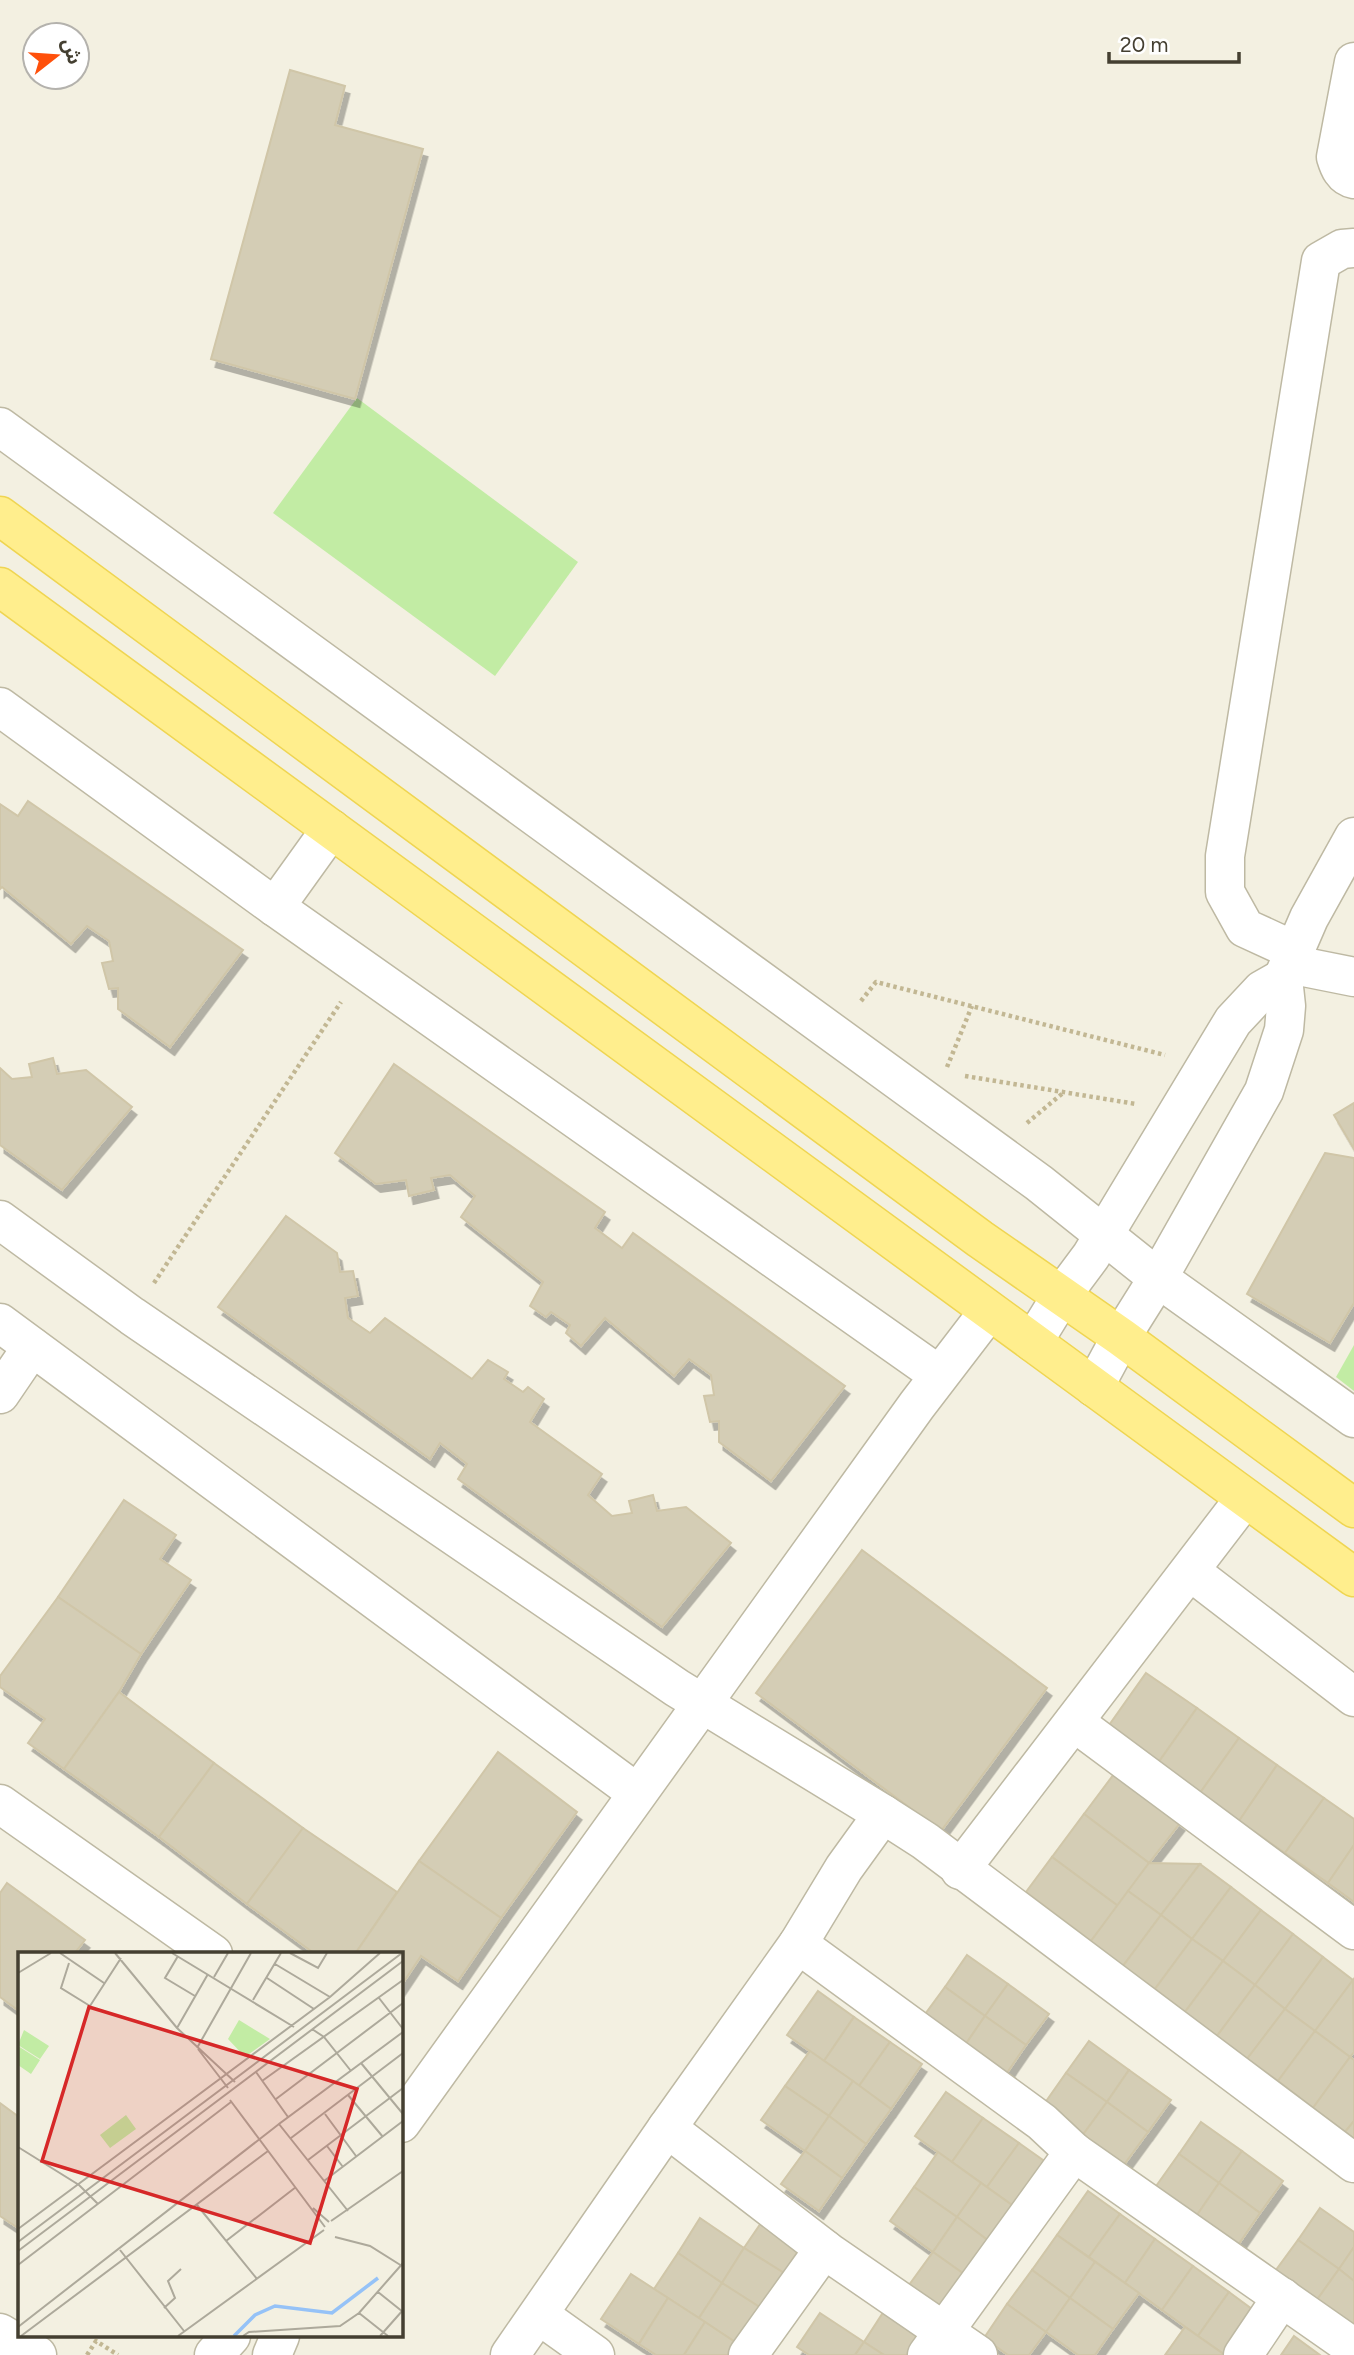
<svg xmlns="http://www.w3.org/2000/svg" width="1354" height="2355" viewBox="0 0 1354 2355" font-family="Figtree,'Noto Sans Arabic',sans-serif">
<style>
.green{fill:#c2eca4}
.building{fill:#d4cdb5;stroke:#d0c6a8;stroke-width:2;filter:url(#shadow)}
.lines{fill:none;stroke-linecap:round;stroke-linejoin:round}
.minor-casing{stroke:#beb9a3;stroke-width:41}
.major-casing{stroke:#efd552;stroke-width:41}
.path{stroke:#c2b793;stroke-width:4.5;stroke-dasharray:3.5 3.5;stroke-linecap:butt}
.minor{stroke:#fff;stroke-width:38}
.major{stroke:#ffee8d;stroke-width:38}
.inset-river{fill:none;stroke:#95c2f7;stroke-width:3.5}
.inset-road{fill:none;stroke:#ada99b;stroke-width:2}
.view{fill:#d62828;fill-opacity:0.15;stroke:#d62828;stroke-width:3.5}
.inset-edge{fill:none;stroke:#443f31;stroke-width:3.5}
</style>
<defs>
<filter id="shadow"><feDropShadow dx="4.5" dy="8" stdDeviation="0" flood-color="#0004"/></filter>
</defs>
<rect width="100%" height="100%" fill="#f3f0e1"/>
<g class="green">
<polygon points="357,398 578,562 495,676 273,513"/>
<polygon points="1354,1345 1354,1391 1336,1377"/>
</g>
<g class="building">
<polygon points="290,70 345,86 335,125 423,149 355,399 211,359"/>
<polygon points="28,801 243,950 170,1047 118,1009 118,988 109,989 102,963 113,961 109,941 87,926 71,944 2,887 0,889 0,804 18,816"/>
<polygon points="53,1058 57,1074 86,1070 132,1107 62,1190 0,1145 0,1068 12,1079 32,1077 29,1064"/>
<polygon points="394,1064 605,1212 595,1228 622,1248 633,1233 845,1386 771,1481 719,1442 719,1421 710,1422 704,1396 714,1395 711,1375 689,1359 674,1376 605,1318 581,1346 566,1333 570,1325 551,1312 546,1317 530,1306 543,1282 461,1217 475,1196 450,1175 431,1178 434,1190 409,1196 406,1180 376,1184 335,1153"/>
<polygon points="1354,1103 1354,1149 1334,1115"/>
<polygon points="1325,1153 1354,1158 1354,1303 1330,1343 1247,1294"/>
<polygon points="286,1216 337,1253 340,1272 353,1271 358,1296 345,1298 348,1318 370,1333 385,1318 472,1379 488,1360 508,1372 504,1379 523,1392 528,1387 544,1399 530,1422 602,1474 588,1495 612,1516 632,1513 629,1501 653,1495 657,1511 686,1507 731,1543 662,1627 458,1479 467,1464 440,1443 430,1459 218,1307"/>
<polygon points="124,1500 176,1535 160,1559 191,1580 141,1654 58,1597"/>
<polygon points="862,1550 1047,1688 941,1831 756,1693"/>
<polygon points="58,1597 141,1654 119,1692 64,1769 28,1743 45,1719 0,1687 0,1676"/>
<polygon points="1146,1673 1197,1708 1158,1763 1107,1728"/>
<polygon points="119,1692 214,1763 159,1837 64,1769"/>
<polygon points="1197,1708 1239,1738 1200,1793 1158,1763"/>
<polygon points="1239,1738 1277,1765 1239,1821 1200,1793"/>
<polygon points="498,1752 577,1812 501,1918 419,1861"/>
<polygon points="214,1763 303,1828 247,1904 159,1837"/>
<polygon points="1277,1765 1324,1798 1285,1853 1239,1821"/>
<polygon points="1114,1774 1180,1823 1149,1863 1084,1814"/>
<polygon points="1324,1798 1354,1819 1354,1845 1328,1883 1285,1853"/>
<polygon points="1084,1814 1149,1863 1118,1906 1052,1857"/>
<polygon points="303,1828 397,1892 355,1954 315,1954 247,1904"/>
<polygon points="1354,1845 1354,1902 1328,1883"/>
<polygon points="1052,1857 1118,1906 1091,1941 1026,1892"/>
<polygon points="419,1861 501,1918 458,1981 421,1956 401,1986 401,1954 355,1954"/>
<polygon points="1149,1863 1200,1864 1161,1915 1128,1891"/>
<polygon points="1200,1864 1231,1887 1192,1939 1161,1915"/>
<polygon points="7,1883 85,1940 74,1954 19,1954 19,2011 0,1997 0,1893"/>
<polygon points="1231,1887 1261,1910 1223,1961 1192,1939"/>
<polygon points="1128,1891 1161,1915 1123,1966 1091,1941"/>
<polygon points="1261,1910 1293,1934 1255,1985 1223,1961"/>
<polygon points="1161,1915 1192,1939 1155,1989 1123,1966"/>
<polygon points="1293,1934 1323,1957 1285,2009 1255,1985"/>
<polygon points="1192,1939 1223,1961 1185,2012 1155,1989"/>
<polygon points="967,1955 1008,1984 985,2016 945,1987"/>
<polygon points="1323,1957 1353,1980 1315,2031 1285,2009"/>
<polygon points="1223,1961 1255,1985 1217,2036 1185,2012"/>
<polygon points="1353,1980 1354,2052 1350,2057 1315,2031"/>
<polygon points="1008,1984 1049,2014 1026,2045 985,2016"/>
<polygon points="1255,1985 1285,2009 1247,2059 1217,2036"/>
<polygon points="945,1987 985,2016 961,2051 920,2021"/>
<polygon points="818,1991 854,2017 824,2061 787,2035"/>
<polygon points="1285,2009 1315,2031 1278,2081 1247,2059"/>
<polygon points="985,2016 1026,2045 1002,2080 961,2051"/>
<polygon points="854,2017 890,2042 859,2086 824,2061"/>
<polygon points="1315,2031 1350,2057 1313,2108 1278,2081"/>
<polygon points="1089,2041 1129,2070 1107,2102 1066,2073"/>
<polygon points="890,2042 922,2064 891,2109 859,2086"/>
<polygon points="810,2051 853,2081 829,2116 785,2086"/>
<polygon points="1350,2057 1354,2060 1354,2121 1345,2132 1313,2108"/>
<polygon points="1129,2070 1171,2100 1148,2132 1107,2102"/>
<polygon points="1066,2073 1107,2102 1082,2136 1042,2107"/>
<polygon points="853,2081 891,2109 866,2144 829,2116"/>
<polygon points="785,2086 829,2116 805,2151 761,2120"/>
<polygon points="946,2092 983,2118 952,2162 915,2136"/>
<polygon points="1107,2102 1148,2132 1123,2166 1082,2136"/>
<polygon points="0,2103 19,2117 18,2228 0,2216"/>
<polygon points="829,2116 866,2144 842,2178 805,2151"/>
<polygon points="983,2118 1019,2143 987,2187 952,2162"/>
<polygon points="1354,2121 1354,2139 1345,2132"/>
<polygon points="1201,2122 1242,2151 1219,2183 1179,2154"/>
<polygon points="1019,2143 1050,2165 1019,2210 987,2187"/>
<polygon points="805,2151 842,2178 819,2211 781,2184"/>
<polygon points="1242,2151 1283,2181 1260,2213 1219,2183"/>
<polygon points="938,2152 981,2183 957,2217 914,2187"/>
<polygon points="1179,2154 1219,2183 1195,2218 1154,2189"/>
<polygon points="981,2183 1019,2210 994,2245 957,2217"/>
<polygon points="1219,2183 1260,2213 1236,2248 1195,2218"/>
<polygon points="914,2187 957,2217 933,2252 890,2221"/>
<polygon points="1088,2191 1120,2214 1089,2257 1057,2235"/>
<polygon points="1320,2208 1354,2232 1354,2247 1339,2269 1298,2240"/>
<polygon points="767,2214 806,2239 784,2273 744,2248"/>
<polygon points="1120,2214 1155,2239 1125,2283 1089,2257"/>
<polygon points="957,2217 994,2245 971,2279 933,2252"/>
<polygon points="700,2218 744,2248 722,2283 678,2253"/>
<polygon points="1057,2235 1095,2262 1070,2298 1032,2270"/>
<polygon points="1155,2239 1193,2266 1162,2310 1125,2283"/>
<polygon points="1298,2240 1339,2269 1314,2304 1273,2274"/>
<polygon points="1354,2247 1354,2281 1339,2269"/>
<polygon points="744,2248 784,2273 761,2308 722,2283"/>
<polygon points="933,2252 971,2279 947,2312 909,2285"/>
<polygon points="678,2253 722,2283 699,2318 654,2289"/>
<polygon points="1095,2262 1139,2293 1113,2329 1070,2298"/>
<polygon points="1193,2266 1229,2292 1198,2336 1162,2310"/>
<polygon points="1339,2269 1354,2281 1354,2333 1314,2304"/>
<polygon points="1032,2270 1070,2298 1046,2332 1007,2304"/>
<polygon points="631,2274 668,2298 639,2344 601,2319"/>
<polygon points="722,2283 761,2308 738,2344 699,2318"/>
<polygon points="1229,2292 1260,2315 1225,2355 1198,2336"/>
<polygon points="668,2298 705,2322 684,2355 656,2355 639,2344"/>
<polygon points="1070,2298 1113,2329 1095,2355 1078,2355 1046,2332"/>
<polygon points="1007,2304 1046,2332 1029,2355 1008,2355 984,2338"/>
<polygon points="886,2308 925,2333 911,2355 884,2355 864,2342"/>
<polygon points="820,2313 864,2342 855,2355 809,2355 797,2347"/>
<polygon points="705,2322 738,2344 731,2355 684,2355"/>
<polygon points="1185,2327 1225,2355 1165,2355"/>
<polygon points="1294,2336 1320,2355 1281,2355"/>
<polygon points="864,2342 884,2355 855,2355"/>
</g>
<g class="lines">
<g class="minor-casing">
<g id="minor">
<path d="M1354,62l-18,95c3,10 7,20 18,22"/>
<polyline points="0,427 1039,1183 1158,1278 1354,1418"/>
<polyline points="0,707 275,907 939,1375"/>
<polyline points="275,907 331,829"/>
<polyline points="1295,951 1245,928 1225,892 1225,856 1321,261 1342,249 1354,248"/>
<polyline points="1289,964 1354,977"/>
<polyline points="0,1220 132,1316 677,1688 883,1814"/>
<polyline points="0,1323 637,1793"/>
<polyline points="1033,1342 1062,1295 1091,1256 1233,1021 1262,990 1283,978"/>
<polyline points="1094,1387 1121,1337 1158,1278 1264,1091 1284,1030 1286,1006 1283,978 1309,918 1354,837"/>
<polyline points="0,1394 32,1347"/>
<polyline points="1190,1571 1354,1697"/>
<polyline points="1074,1722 1354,1930"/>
<polyline points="0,1804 213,1954"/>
<polyline points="960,1870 1245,1498"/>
<polyline points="798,1944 1042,2122 1074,2152 1354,2348"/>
<polyline points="401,2123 917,1405 989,1311"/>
<polyline points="667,2128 831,2254 978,2355"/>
<polyline points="539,2315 595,2355"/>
<polyline points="0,2333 37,2355"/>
<polyline points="214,2355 231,2336"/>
<polyline points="272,2355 280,2336"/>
<polyline points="510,2355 667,2128 798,1944 844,1868 883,1814 925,1841 1354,2163"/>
<polyline points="748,2355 824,2249"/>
<polyline points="927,2355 1074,2152"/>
<polyline points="1243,2355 1282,2297"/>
</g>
</g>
<g class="major-casing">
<g id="major">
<polyline points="0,516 980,1239 1121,1337 1354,1508"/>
<polyline points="0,587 1354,1577"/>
</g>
</g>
<g class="path">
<polyline points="861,1001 876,982 1165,1055"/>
<polyline points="947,1067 972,1006"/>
<polyline points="965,1076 1136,1104"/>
<polyline points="1027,1123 1063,1093"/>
<polyline points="154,1283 341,1002"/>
<polyline points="87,2355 96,2341 118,2355"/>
</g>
<use href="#minor" class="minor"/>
<use href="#major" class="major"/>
</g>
<g transform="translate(18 1952)">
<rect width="385" height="385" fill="#f3f0e1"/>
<path d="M221,68l31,19 -25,18 -17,-18zM6,78l25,16 -9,13 -22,-14zM0,94l22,14 -9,14 -13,-9zM108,163l10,14 -26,19 -10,-13z" fill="#c2eca4"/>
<path class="inset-river" d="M216,384l21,-21 20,-9 57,7 46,-35"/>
<path class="inset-road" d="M42,1l44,30M97,1l62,75 58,54M154,1l122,74M272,1l28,15 9,-15M160,4l-13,22 30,18M51,11l-8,25 29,18 31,-48M257,12l55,33M0,21l33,-20M196,25l14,-24M249,26l47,31M361,46l24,31M235,48l28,-47M159,76l31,-54M294,77l12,8 27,34M179,96l54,-95M180,97l30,39M343,111l42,51M238,120l32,45M244,129l141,-101M330,143l35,42M258,147l127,-96M212,148l95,127M307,162l31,42M273,186l112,-85M309,194l16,21M0,195l61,38 19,19M290,208l95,-72M306,229l79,-60M179,253l60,74M295,256l16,14M330,259l-69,-87 124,-92M313,269l72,-50M0,277l312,-232 50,-44M317,285l35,9 32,20M208,289l70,-54M0,290l384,-289M102,298l64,81M0,299l385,-290M0,313l213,-163M360,340l25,20M146,356l11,-10 -7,-17 13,-12M341,361l29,23M0,375l261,-203M3,384l247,-185M160,384l146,-106M225,384l6,-4 91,-6 19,-13 44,-50M362,384l23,-26"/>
<path class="view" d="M71,55l268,82 -47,154 -268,-82z"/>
<rect width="385" height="385" class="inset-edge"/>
</g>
<g transform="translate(56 56) rotate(73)"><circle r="33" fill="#ffffff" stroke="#b4b2ad" stroke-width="2"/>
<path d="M0-5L12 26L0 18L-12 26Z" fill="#ff500b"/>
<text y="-10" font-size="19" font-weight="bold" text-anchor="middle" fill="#443f31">ش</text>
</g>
<path d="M1109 52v10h130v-10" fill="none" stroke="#443f31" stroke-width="3.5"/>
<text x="1120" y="52" font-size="21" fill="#443f31" stroke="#ffffff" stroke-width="5" paint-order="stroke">20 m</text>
</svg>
